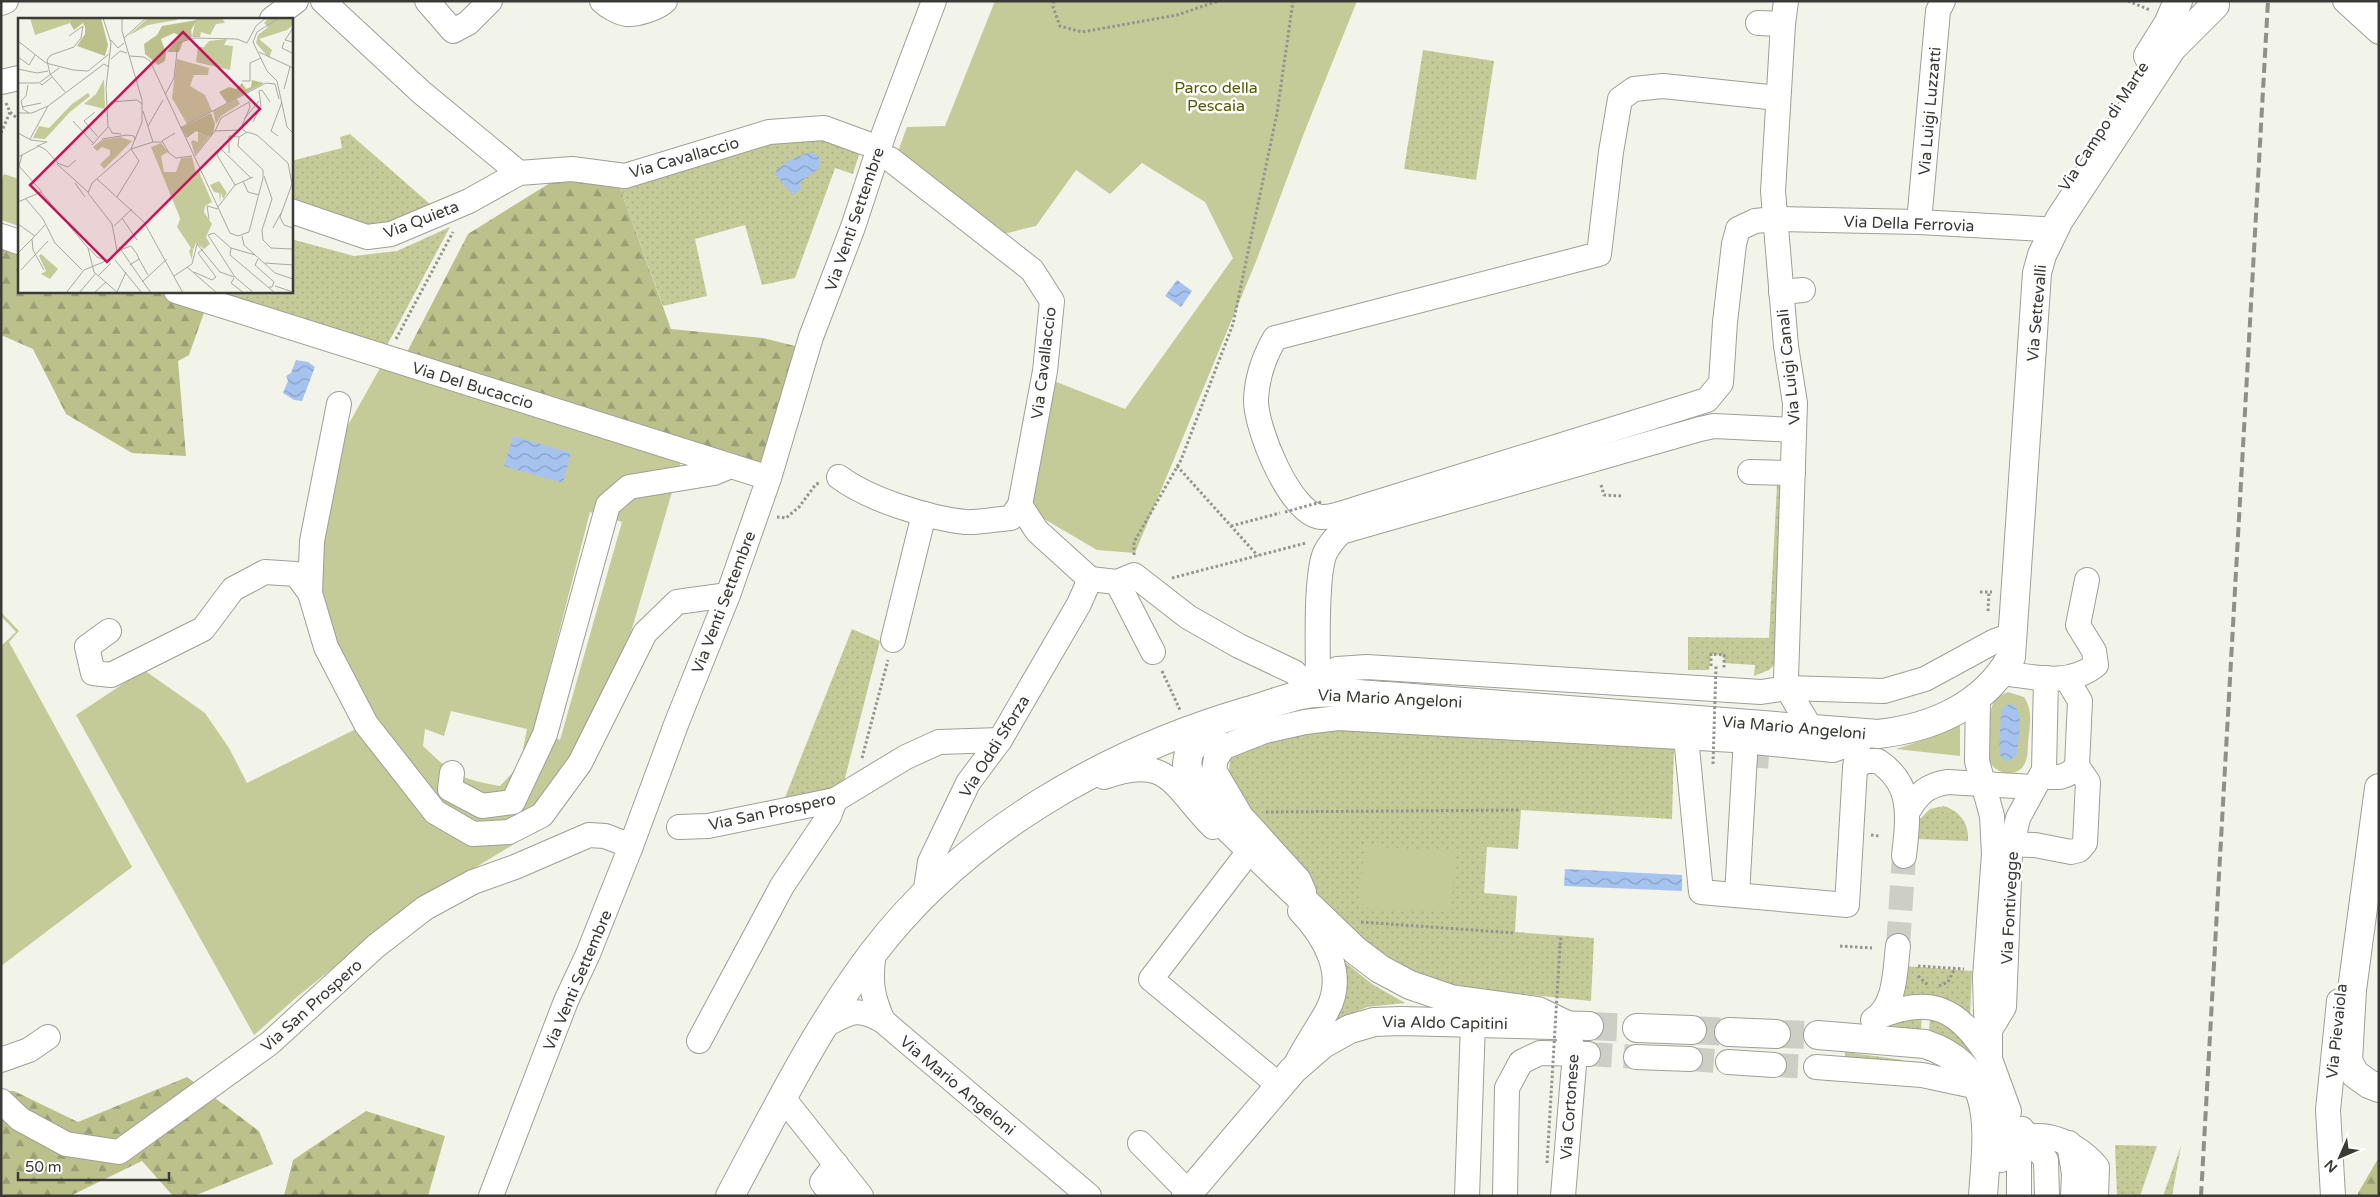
<svg xmlns="http://www.w3.org/2000/svg" width="2380" height="1197" viewBox="0 0 2380 1197" font-family="'Varela Round',sans-serif">
<style>
.grass{fill:url(#grass-dots)}
.forest{fill:url(#forest-firs)}
.park{fill:#c5ca99;fill-rule:evenodd}
.water{fill:url(#water-waves)}
.lines{fill:none;stroke-linecap:round;stroke-linejoin:round}
.minor-tunnel{stroke:#cdcfc6;stroke-width:24;stroke-dasharray:24 12;stroke-linecap:butt}
.major-tunnel{stroke:#cdcfc6;stroke-width:28;stroke-dasharray:28 14;stroke-linecap:butt}
.minor-casing{stroke:#9e9f96;stroke-width:26}
.major-casing{stroke:#9e9f96;stroke-width:30}
.path{stroke:#93948d;stroke-width:3;stroke-dasharray:2.5 2.5;stroke-linecap:butt}
.minor{stroke:#fff;stroke-width:24}
.major{stroke:#fff;stroke-width:28}
.rail{stroke:#8f9089;stroke-width:4;stroke-dasharray:10 5;stroke-linecap:butt}
.path-bridge{stroke:#93948d;stroke-width:3;stroke-dasharray:2.5 2.5;stroke-linecap:butt}
.labels{text-anchor:middle;stroke-width:5;stroke-linejoin:round;paint-order:stroke}
.park-label{font-size:16px;fill:#575a00;stroke:#fff}
.street-label{font-size:16px;fill:#3a3a36;stroke:#fff}
.inset-road{fill:none;stroke:#a8aaa2;stroke-width:1}
.view{fill:#c2185b;fill-opacity:0.15;stroke:#c2185b;stroke-width:2.5}
.inset-edge{fill:none;stroke:#3a3a36;stroke-width:2.5}
</style>
<defs>
<pattern id="grass-dots" width="8" height="8" patternUnits="userSpaceOnUse" patternTransform="scale(1.25)"><rect width="8" height="8" fill="#c5ca99"/><path d="M2 2h.1M6 6h.1" fill="none" stroke="#aaae84" stroke-width="1.8" stroke-linecap="round"/></pattern>
<pattern id="forest-firs" width="22" height="20" patternUnits="userSpaceOnUse" patternTransform="scale(1.25)"><rect width="22" height="20" fill="#bcc18c"/><path d="M5 1l3.5 6h-7zM16 11l3.5 6h-7z" fill="#9a9e73"/></pattern>
<pattern id="water-waves" width="16" height="10" patternUnits="userSpaceOnUse" patternTransform="scale(1.25)"><rect width="16" height="10" fill="#a6c3f0"/><path d="M0 5q4-4 8 0t8 0" fill="none" stroke="#889fc3"/></pattern>
</defs>
<rect width="100%" height="100%" fill="#f2f4ea"/>
<g class="grass">
<polygon points="1423,50 1494,61 1476,180 1404,169"/>
<polygon points="350,134 438,211 391,234 291,211 291,161 342,148 340,137"/>
<polygon points="803,134 861,148 853,174 835,168 795,278 762,285 745,225 695,239 707,296 663,306 617,180"/>
<polygon points="450,227 384,351 197,291 291,291 291,239 354,256 397,251"/>
<polygon points="1777,485 1782,487 1774,665 1769,670 1754,676 1755,665 1724,663 1724,655 1711,654 1709,670 1688,670 1688,637 1769,638"/>
<polygon points="852,629 880,641 843,786 782,805"/>
<polygon points="1324,728 1674,744 1672,819 1521,810 1518,849 1487,847 1484,893 1517,896 1515,932 1594,938 1591,1001 1463,988 1424,977 1391,960 1359,937 1303,878 1252,816 1229,772 1230,757 1244,746"/>
<path d="M1944,806c17,6 25,18 24,35l-51,-2 2,-19 11,-11z"/>
<polygon points="1341,959 1372,984 1405,1003 1367,1007 1333,1022"/>
<polygon points="1905,966 1972,971 1970,1019 1898,1001"/>
<polygon points="1922,1015 1921,1030 1892,1026 1891,1022"/>
<polygon points="1930,1017 1951,1024 1974,1051 1974,1063 1929,1032"/>
<polygon points="1845,1052 1903,1060 1902,1066 1845,1058"/>
<polygon points="2115,1145 2157,1146 2140,1196 2117,1196"/>
<polygon points="2181,1146 2172,1196 2163,1196"/>
</g>
<g class="forest">
<polygon points="558,178 617,180 671,329 763,338 795,346 763,469 406,354 468,234"/>
<polygon points="1,243 19,248 19,291 155,291 206,307 189,355 178,361 186,456 132,453 66,414 33,349 1,335"/>
<polygon points="187,1077 259,1131 273,1164 194,1196 173,1196 142,1161 70,1196 1,1196 1,1091 14,1091 78,1122"/>
<polygon points="366,1111 445,1136 428,1196 284,1196 293,1160"/>
<polygon points="2379,1157 2379,1196 2358,1196 2358,1193"/>
</g>
<g class="park">
<polygon points="995,1 1357,1 1304,133 1257,259 1135,553 1097,550 1029,510 1054,381 1125,409 1233,258 1205,202 1142,163 1110,194 1076,170 1036,226 999,235 896,157 907,127 945,126"/>
<polygon points="4,174 19,179 19,226 1,220 1,181"/>
<path d="M384,361l298,97 -92,314 -32,36 -39,33 -114,69 -107,86 -44,39 -178,-320 68,-45 61,43 24,35 18,35 119,-59 -53,-121 -1,-62 35,-114zM590,512l32,10 -62,218 -26,-11zM451,711l76,18 -7,36 -20,21c-40,-7 -48,-12 -77,-40l2,-17 19,7z"/>
<polygon points="1,612 19,631 9,642 132,867 1,966 1,646 16,632 1,616"/>
<path d="M2008,692l16,5c9,13 6,29 4,45 0,8 0,16 -4,23 -7,12 -25,10 -33,-1 -6,-9 -3,-56 4,-64 4,-4 8,-6 13,-8z"/>
<polygon points="1960,722 1960,756 1896,749 1933,737"/>
<polygon points="1364,846 1455,852 1451,912 1360,908"/>
</g>
<g class="water">
<polygon points="807,153 814,153 819,157 820,168 800,182 801,189 793,195 774,173 786,162"/>
<polygon points="1177,280 1192,291 1181,307 1165,296"/>
<polygon points="296,360 308,362 315,367 302,401 294,400 283,393 288,381 286,376 291,373"/>
<polygon points="513,436 571,453 563,483 504,466"/>
<path d="M2012,704c14,8 5,38 5,51l-10,7 -8,-8 2,-44 5,-5z"/>
<polygon points="1565,869 1682,875 1682,891 1564,886"/>
</g>
<g class="lines">
<g class="minor-tunnel">
<polyline points="1745,755 1775,757"/>
<polyline points="1898,946 1904,856"/>
<polyline points="1588,1054 1636,1057"/>
<polyline points="1690,1059 1728,1062"/>
<polyline points="1774,1065 1816,1067"/>
</g>
<g class="major-tunnel">
<polyline points="1589,1026 1637,1028"/>
<polyline points="1692,1030 1729,1032"/>
<polyline points="1776,1034 1818,1035"/>
</g>
<g class="minor-casing">
<g id="minor">
<polyline points="323,1 421,92 519,173"/>
<polyline points="427,1 453,31 468,23 490,1"/>
<path d="M602,1c6,6 17,12 25,13 10,1 31,-6 38,-13"/>
<polyline points="1786,1 1783,24 1773,191 1786,346 1795,403 1786,679 1787,688 1810,727"/>
<polyline points="2345,1 2379,32"/>
<polyline points="1,3 6,1"/>
<polyline points="272,19 296,1"/>
<polyline points="1758,23 1783,24"/>
<polyline points="1,82 19,78"/>
<path d="M1778,98l-115,-12 -29,3 -14,10 -9,53 -12,102 -324,84c-11,19 -18,39 -19,61 -1,28 34,115 65,118 11,1 27,-6 38,-9l348,-108 14,-17 4,-61 9,-78 4,-15 17,-8 20,-2 144,3 123,7"/>
<polyline points="291,211 367,237 391,234 469,201 519,173 572,169 625,176 769,132 824,128 865,143"/>
<polyline points="1919,222 1938,11 1943,1"/>
<polyline points="1,236 19,242"/>
<polyline points="176,291 769,478"/>
<polyline points="1781,292 1803,290"/>
<polyline points="339,404 312,541 310,593 326,647 366,724 435,812 473,834 509,832 542,815 580,763 645,633 677,602 728,595"/>
<polyline points="1750,472 1793,473"/>
<path d="M839,477c29,22 89,41 126,45 14,1 31,-3 46,-4l9,-13 25,-134 7,-70 -20,-31 -142,-111"/>
<path d="M1090,579l27,3 17,-7 54,42 51,29 55,26 21,21 3,-9c0,-29 -3,-108 7,-131 4,-8 10,-15 16,-21l359,-103 14,-3 80,4"/>
<polyline points="1117,582 1153,652"/>
<polyline points="109,631 87,647 93,673 111,675 203,629 233,589 265,572 296,574 310,593"/>
<polyline points="893,640 924,514"/>
<path d="M2002,673c33,4 66,14 94,-8l-2,-14 -16,-26 9,-45"/>
<polyline points="1318,684 1337,669 1367,667 1761,692 1787,688 1884,691 1925,679 1993,642 2014,634"/>
<polyline points="1978,699 1977,761 1992,816 1994,854 1985,977 1986,1014 1990,1030 1990,1059 2009,1111 2006,1133 1994,1160"/>
<polyline points="1686,737 1701,892 1847,905 1855,768 1860,732"/>
<path d="M1855,768l10,-7h13c36,24 30,57 26,95"/>
<polyline points="452,773 450,789 482,806 513,802 545,734 608,505 629,487 714,473 731,466"/>
<path d="M2041,776c15,2 26,3 36,-10l3,-65 -13,-22"/>
<path d="M1104,777c65,-24 69,10 109,50"/>
<path d="M1907,813c10,-18 19,-28 41,-31l85,5"/>
<polyline points="679,827 708,826 835,800 906,757 939,742 1000,740"/>
<polyline points="1998,844 2035,845 2071,852 2079,850 2085,843 2088,782 2077,766"/>
<polyline points="1244,858 1151,979 1280,1086"/>
<polyline points="1304,892 1299,880 1241,816 1214,770 1216,758 1224,747 1265,731 1305,722 1338,718 1734,740 1833,750 1844,746 1851,731"/>
<polyline points="925,895 930,862 968,783 1000,740 1079,604 1090,579 1037,531 1020,505"/>
<polyline points="1737,895 1745,755"/>
<path d="M874,951c-4,30 -3,43 9,70l206,175"/>
<path d="M1876,1018c56,-25 84,-8 114,41"/>
<path d="M1873,1020c23,-14 22,-50 25,-74"/>
<path d="M824,1026c26,-14 32,-20 59,-5"/>
<polyline points="1990,1030 2004,1007 2010,854 2018,818 2044,770 2046,678"/>
<polyline points="699,1041 782,886 829,816 835,800"/>
<polyline points="1636,1057 1690,1059"/>
<polyline points="1,1060 29,1050 48,1037"/>
<polyline points="1728,1062 1774,1065"/>
<path d="M1296,1064c9,-18 21,-35 31,-53 20,-36 -2,-74 -27,-100"/>
<polyline points="1816,1067 1922,1075 1978,1087"/>
<polyline points="783,1098 861,1196"/>
<polyline points="1,1101 20,1119 66,1144 119,1152 270,1043 376,946 425,908 473,882 515,867 589,835 605,836 631,846"/>
<polyline points="2022,1129 2046,1160 2047,1196"/>
<polyline points="1140,1143 1189,1193 1184,1196"/>
<polyline points="2069,1143 2074,1174 2073,1196"/>
<path d="M2001,1160c21,-42 72,-22 96,7l-1,29"/>
<polyline points="491,1196 566,1001 588,954 631,846 677,722 728,595 769,478 811,337 853,227 884,133 934,1"/>
<polyline points="833,1196 822,1182 836,1164"/>
<polyline points="1467,1196 1473,1022"/>
<polyline points="1505,1196 1507,1088 1521,1062 1540,1053 1588,1054"/>
<polyline points="1563,1196 1575,1053 1569,1039"/>
<polyline points="2019,1196 2019,1160 2028,1136"/>
<polyline points="2333,1196 2328,1110 2339,1001"/>
</g>
</g>
<g class="major-casing">
<g id="major">
<polyline points="2368,1 2379,7"/>
<polyline points="2148,56 2168,24 2178,1"/>
<polyline points="1216,723 1201,737 1189,752 1187,764 1190,777 1230,830 1356,951 1380,969 1410,985 1451,999 1538,1011 1567,1025"/>
<polyline points="2379,788 2352,990 2348,1061 2355,1074 2369,1084 2379,1088"/>
<polyline points="1637,1028 1692,1030"/>
<polyline points="1729,1032 1776,1034"/>
<path d="M1818,1035l107,9c75,25 62,89 58,152"/>
<path d="M730,1196c44,-82 86,-168 143,-243 91,-120 232,-200 375,-242 21,-6 46,-17 68,-18 23,-2 48,2 71,3l491,38c54,-6 106,-28 133,-77l26,-384 5,-18 17,-35 113,-172 43,-43"/>
<polyline points="1186,1196 1293,1070 1323,1044 1350,1029 1374,1022 1401,1021 1589,1026"/>
</g>
</g>
<g class="path">
<polyline points="1054,1 1053,7 1060,26 1082,32 1177,15 1218,1"/>
<polyline points="2128,1 2150,10"/>
<polyline points="6,103 10,112 19,120"/>
<polyline points="1,133 10,112"/>
<polyline points="396,339 453,232"/>
<polyline points="1177,466 1258,556"/>
<polyline points="1601,485 1604,495 1621,496"/>
<polyline points="777,517 786,518 799,507 816,484 820,483"/>
<polyline points="1231,526 1280,513"/>
<polyline points="1134,555 1134,542 1181,460 1233,324 1277,113 1293,1"/>
<polyline points="1172,578 1306,543"/>
<polyline points="1980,592 1992,592"/>
<polyline points="1988,611 1989,592"/>
<polyline points="1711,666 1711,654 1724,655 1724,668"/>
<polyline points="1162,671 1180,710"/>
<polyline points="862,758 888,660"/>
<polyline points="1266,812 1520,810"/>
<polyline points="1871,835 1879,836"/>
<polyline points="1361,922 1515,933"/>
<polyline points="1560,945 1561,936"/>
<polyline points="1840,946 1872,948"/>
<polyline points="1918,966 1964,969"/>
<polyline points="1918,976 1928,985"/>
<polyline points="1939,986 1948,982 1955,968"/>
</g>
<use href="#minor" class="minor"/>
<use href="#major" class="major"/>
<polyline class="rail" points="2201,1196 2268,1"/>
<g class="path-bridge">
<polyline points="1285,512 1321,502"/>
<polyline points="1713,764 1716,666"/>
<polyline points="1547,1163 1560,945"/>
</g>
</g>
<g class="labels">
<g class="park-label">
<text x="1216" y="93">Parco della<tspan x="1216" dy="18">Pescaia</tspan></text>
</g>
<g class="street-label">
<text transform="translate(1929 111) rotate(-85)" y="6">Via Luigi Luzzatti</text>
<text transform="translate(2103 126) rotate(-57)" y="6">Via Campo di Marte</text>
<text transform="translate(684 157) rotate(-16)" y="6">Via Cavallaccio</text>
<text transform="translate(421 219) rotate(-21)" y="6">Via Quieta</text>
<text transform="translate(854 219) rotate(-71)" y="6">Via Venti Settembre</text>
<text transform="translate(1909 223) rotate(2)" y="6">Via Della Ferrovia</text>
<text transform="translate(2036 313) rotate(-85)" y="6">Via Settevalli</text>
<text transform="translate(1043 363) rotate(-83)" y="6">Via Cavallaccio</text>
<text transform="translate(1788 367) rotate(-96)" y="6">Via Luigi Canali</text>
<text transform="translate(473 385) rotate(17)" y="6">Via Del Bucaccio</text>
<text transform="translate(723 602) rotate(-69)" y="6">Via Venti Settembre</text>
<text transform="translate(1390 698) rotate(3)" y="6">Via Mario Angeloni</text>
<text transform="translate(1794 727) rotate(5)" y="6">Via Mario Angeloni</text>
<text transform="translate(994 746) rotate(-58)" y="6">Via Oddi Sforza</text>
<text transform="translate(772 811) rotate(-12)" y="6">Via San Prospero</text>
<text transform="translate(2009 908) rotate(-87)" y="6">Via Fontivegge</text>
<text transform="translate(577 980) rotate(-67)" y="6">Via Venti Settembre</text>
<text transform="translate(311 1005) rotate(-42)" y="6">Via San Prospero</text>
<text transform="translate(1445 1022) rotate(1)" y="6">Via Aldo Capitini</text>
<text transform="translate(2336 1031) rotate(-84)" y="6">Via Pievaiola</text>
<text transform="translate(958 1085) rotate(40)" y="6">Via Mario Angeloni</text>
<text transform="translate(1569 1107) rotate(-86)" y="6">Via Cortonese</text>
</g>
</g>
<g transform="translate(18 18)">
<rect width="275" height="275" fill="#f2f4ea"/>
<path d="M178,0h26l3,5 -9,1 -6,11 -9,-3 -1,5h-8zM70,75l2,3 -20,16 -25,27 -12,-1 6,-12 10,2 23,-24zM219,81l3,5 -19,12 -5,8 -3,-13zM180,114l11,5 -14,18 -4,-13 2,-2 5,2zM102,119l12,4 -28,28 -4,-5 10,-9v-5l-8,-3 -5,4 -4,-4 9,-7zM201,163l8,12 -4,6 -2,-7 -1,11 -1,-10 -5,-1 -4,-7zM163,199l12,33 -1,10 -3,-9 2,-3 -14,-21z" fill="#c5ca99"/>
<path d="M54,0h29l7,27 -3,11 -28,-10 8,-12v-7l-2,-4 -9,7 -4,-7zM179,2l-6,10 1,7 -9,5 -4,10h-12l12,-17 -5,-2 -13,6 5,14 -1,8 -7,4 -13,-11 -1,-10 13,-9 5,-9zM234,62l12,3 -37,20 -8,-11 10,-5 7,2 6,-6 4,6 5,-2zM193,95l4,11 -2,10 -4,3 -13,-6 -9,7 -6,-10z" fill="#bcc18c"/>
<path d="M12,0h42l-2,5 -35,12zM130,0h28l1,2 -29,5 -20,11zM250,0h25v7l-6,5 -28,9 13,11 -3,8 -13,-15 2,-8 10,-8 -4,-4zM209,21l-3,6 9,1 -3,24 -34,-8 2,-15h6l5,-6zM159,41l32,9 -1,7h-14l-4,11 15,9 7,16 -25,13 -15,-26zM86,61l1,30 -21,-5 12,-10zM143,125l7,9 -7,4 3,16h12l5,-14 11,-1 4,16 3,-1 13,30 -7,4 -1,6 8,12 -6,13 4,7 -6,5 -8,-6 -3,7 -42,-103zM23,236l17,15 -8,10 -9,-5 5,-3 -7,-15z" fill="#c5ca99"/>
<path class="inset-road" d="M261,0l-22,14 -4,10 14,29 10,10 10,46 6,6M275,10l-8,12 8,2M106,20l22,-20M93,22l7,8 6,-5M0,23l28,22 27,7 15,1 21,-17M266,24l-2,6 10,5M241,34l34,16M111,38l15,1 6,4 80,172 8,3 11,-4 14,-54v-8l-25,-24 1,-9 8,-5 10,3 31,28 4,21 -12,33 4,8 9,3M0,39l11,8 6,-10M93,41l9,-8 7,2M0,51l19,4 11,-2M224,63h8v-18l11,-5M0,65h21l20,-15M22,65l2,2 10,-8M10,67l-2,11 -5,5 2,8 6,4M266,71l6,-22M47,74l-15,-18 -3,-14 4,-5 23,-8 7,-9 2,-12 -14,10M147,77l9,-17 4,-35 16,-5 43,1 10,4 9,-17 10,-8M4,89l19,-4M89,89l4,-5 26,-2 5,4M125,93l10,31h9M77,94l-11,9 15,17M0,95h14l16,-7M226,101l15,-18M55,103l20,22M235,104l8,-16 -2,-15 3,-1 8,12M130,108l15,-26M91,109l3,6 9,1M162,110l86,-45 9,1 4,15M197,113l6,-13 28,-16 1,5 -9,21 5,4M0,115l13,7 16,2 -10,4M157,115l-13,8 7,12 7,5 16,-2M260,118l-7,-5 11,-29M12,121l18,-33 56,-42 5,3M84,121l25,-4 7,1 1,4M74,127l16,-18 -2,-39 5,-45 -8,-25M211,135v-17l10,1M4,137l-3,11 23,26M177,138l20,-25 24,-1M0,139l21,-11 7,4 12,13M39,145l11,4 8,-7M39,146l31,28M246,158l8,23 -10,31 1,10 8,8 22,1M79,161l47,43 39,71M225,163l5,11 11,3M57,165l10,14M217,167l-18,-30 3,-7 31,30M99,179l22,-36 -8,-12 22,-7M8,181l17,20 12,24 27,27M0,184l23,-10 47,56 6,24 24,21M200,189l17,-22 18,-8M104,200l15,22M191,201l-2,-13 11,3M0,206l17,12M96,208l18,-17M255,210l8,-15M224,218l2,9 31,28 18,6M101,229l32,46M71,230l8,9 8,3M213,230l-1,7 45,38M102,232l11,-4 6,8 2,5 -9,6M99,233l-5,-27 -24,-31 4,-10 39,-34 11,-27v-22l-20,-69v-13M0,235l14,-14M121,241l9,16M240,241l-3,6 19,17 -2,5h-3M97,242l27,33M247,245l28,2M169,249l30,26M3,252l27,-29M26,252l-11,-20 -1,-11 13,-14M176,254l18,8 4,-3 -18,-24 5,-4M80,258l13,-13M156,258l18,-12 5,-20 23,28 14,5M216,260l-3,5 13,10M124,264l25,-23M257,268l18,6M99,274l9,-20M48,275l18,-23 29,-12M61,275l17,-20M76,275l12,-11M236,275l-19,-16 -27,-42 6,-2 17,15 24,7"/>
<path class="view" d="M165,14l77,77 -153,153 -77,-77z"/>
<rect width="275" height="275" class="inset-edge"/>
</g>
<rect width="2380" height="1197" fill="none" stroke="#3a3a36" stroke-width="5"/>
<g transform="translate(2340 1157) rotate(225)" stroke="#ffffff" stroke-width="4" paint-order="stroke">
<path d="M0-4L9 19L0 12L-9 19Z" fill="#3a3a36"/>
<text y="-8" font-size="14" font-weight="bold" text-anchor="middle" fill="#3a3a36">N</text>
</g>
<path d="M18 1172v8h151v-8" fill="none" stroke="#3a3a36" stroke-width="2.5"/>
<text x="25" y="1172" font-size="15" fill="#3a3a36" stroke="#ffffff" stroke-width="4" paint-order="stroke">50 m</text>
</svg>
